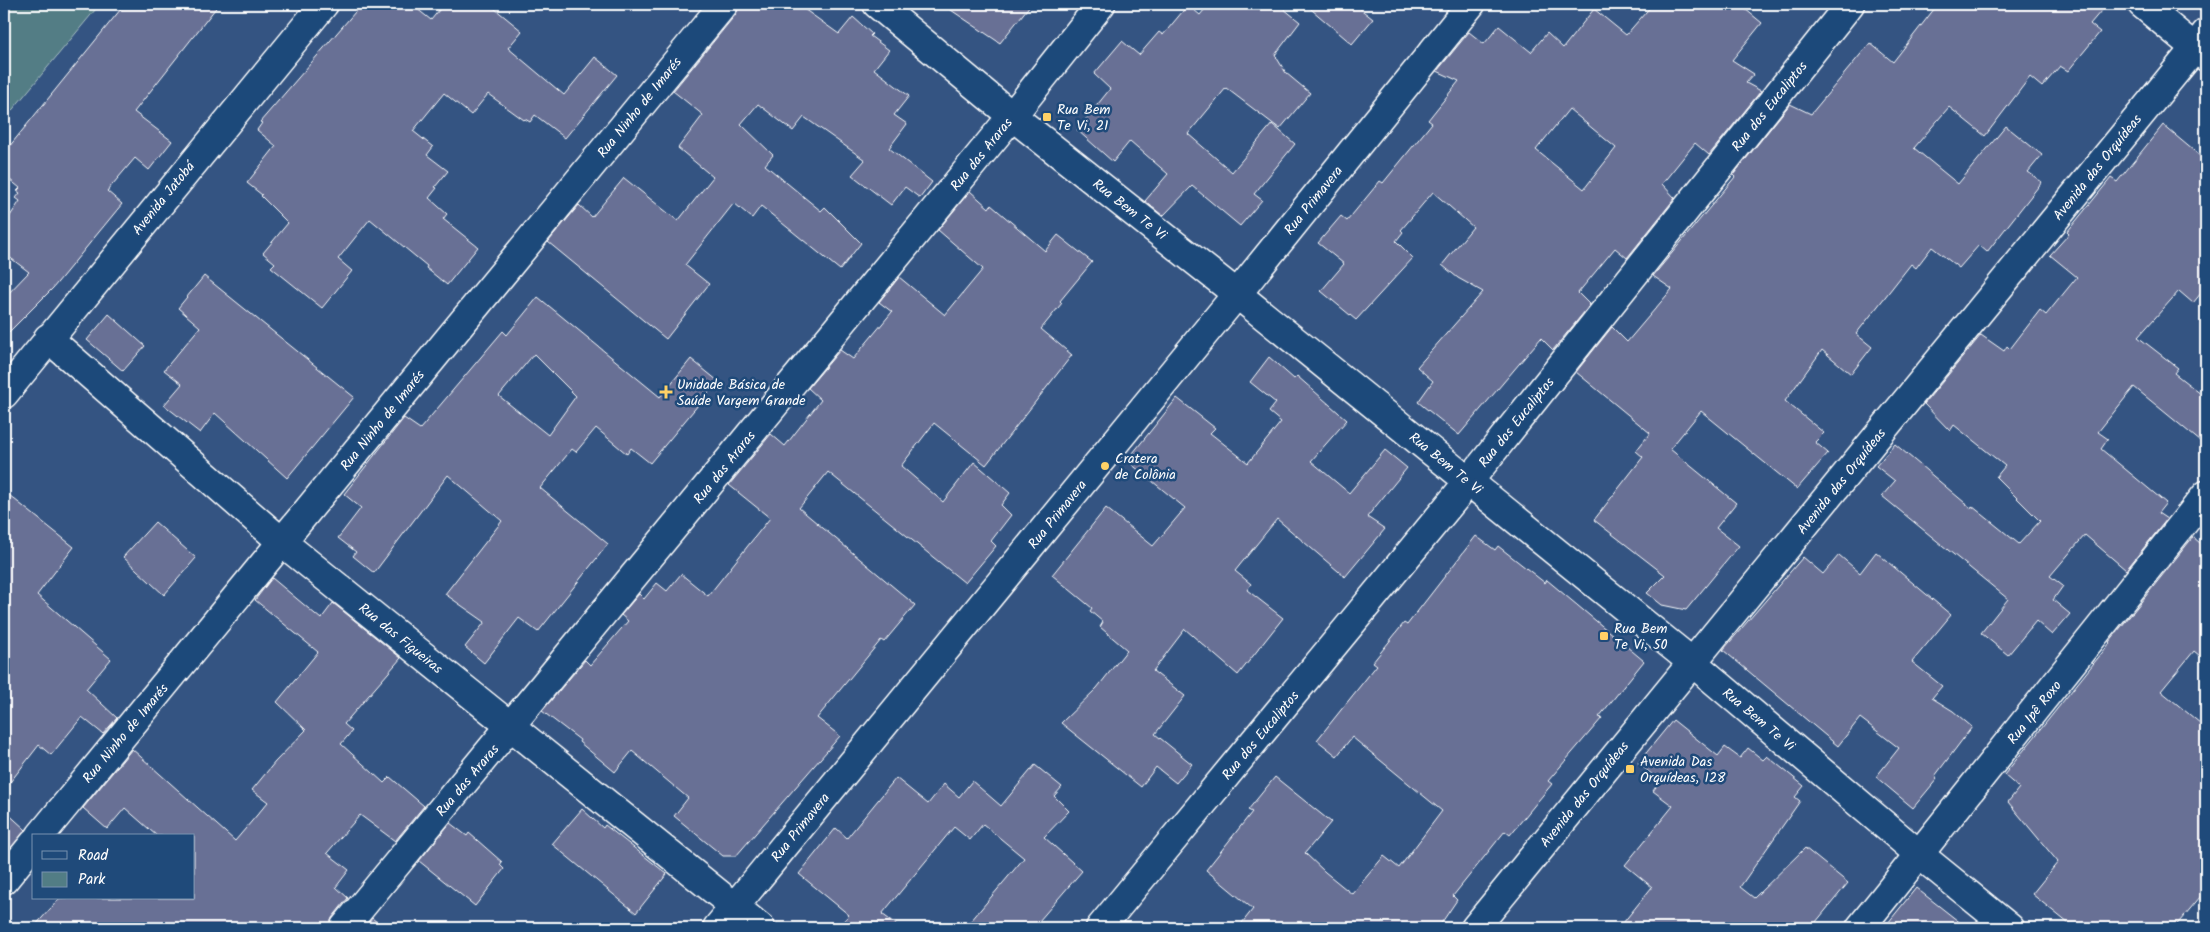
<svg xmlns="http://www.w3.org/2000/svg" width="2210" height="932" viewBox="0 0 2210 932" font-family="Kalam,sans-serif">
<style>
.green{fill:#527d85;stroke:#a8bec2}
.building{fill:#677095;stroke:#fff;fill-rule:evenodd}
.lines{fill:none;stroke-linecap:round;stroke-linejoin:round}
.street-casing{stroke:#fff;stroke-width:31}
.secondary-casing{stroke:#fff;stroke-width:31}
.street{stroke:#1f4a7a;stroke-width:28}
.secondary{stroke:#1f4a7a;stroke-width:28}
.poi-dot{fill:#ffd166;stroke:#1f4a7a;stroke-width:2}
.labels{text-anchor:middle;stroke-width:5;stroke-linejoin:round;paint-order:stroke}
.street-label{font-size:14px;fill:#fff;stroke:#1f4a7a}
.poi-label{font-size:14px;fill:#fff;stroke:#1f4a7a;text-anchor:start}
</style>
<rect width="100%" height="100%" fill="#345482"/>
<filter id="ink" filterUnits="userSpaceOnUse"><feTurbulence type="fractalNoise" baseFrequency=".02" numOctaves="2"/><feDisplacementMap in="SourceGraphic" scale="10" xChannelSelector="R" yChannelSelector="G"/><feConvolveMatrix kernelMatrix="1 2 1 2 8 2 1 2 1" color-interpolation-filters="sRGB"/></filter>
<g filter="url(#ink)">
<polygon class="green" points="4,4 100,4 4,120"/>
<g class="building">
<polygon points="125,4 219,4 134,112 172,141 149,170 135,158 107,191 122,204 53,288 4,337 4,298 29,272 4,253 4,225 20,201 16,198 20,193 17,191 20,188 4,175 4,153"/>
<polygon points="362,4 411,4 431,20 444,4 489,4 522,31 508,48 564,95 595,57 617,75 565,138 535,115 530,122 525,119 524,120 488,94 471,115 444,93 413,131 433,147 427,155 448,171 435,187 437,188 429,198 447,214 443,219 478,247 447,285 426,268 427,266 370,219 338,259 352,271 322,308 271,267 275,263 263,253 288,223 261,196 262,195 247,183 276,146 257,130 262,123 260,122"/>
<polygon points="740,4 797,4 839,34 853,17 872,34 870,36 889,50 874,69 909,96 894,115 907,124 889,148 932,182 920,198 905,187 891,205 852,175 865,160 804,117 793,131 758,104 741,124 773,155 765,165 821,211 825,207 861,243 840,270 761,206 752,218 734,203 685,265 709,284 666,339 548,242 579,205 592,217 624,178 678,221 713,177 678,148 703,115 673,91 736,14"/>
<polygon points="942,4 1031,4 1000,43"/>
<polygon points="1209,4 1278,4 1300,22 1275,55 1286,73 1310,93 1280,129 1226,88 1188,134 1232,172 1272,124 1295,144 1254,194 1262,200 1240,226 1192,186 1163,216 1145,201 1168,174 1130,141 1113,162 1077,130 1110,89 1094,74 1122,41 1139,55 1159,32 1163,35 1188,5 1200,15"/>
<polygon points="1305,4 1354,4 1373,19 1352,44"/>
<path d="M1653,4h86l23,19 -30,37 22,14 -8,9 15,8 -52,64 -14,-12 -33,41 13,14 -48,60 -12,-10 -37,45 12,12 -37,45 -12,-12 -82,97 -41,-33 15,-21 -16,-14 66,-75 -25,-14 -16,-13 31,-38 -40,-35 -32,38 2,2 -7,9 17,17 -57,62 -35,-29 23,-27 -26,-21 23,-27 6,5 33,-40 3,2 49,-60 -4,-3 31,-39 -22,-10 32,-39 15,12 15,-18 32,26 16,-19 16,15 31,-39 32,26zM1569,109l47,39 -32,41 -48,-39z"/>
<polygon points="1938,4 2107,4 2090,24 2100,32 2068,71 2060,66 2042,87 2030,77 1985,136 1949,107 1914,148 1958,184 2006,126 2042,155 2028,172 2042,182 1987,252 1979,245 1959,268 1932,247 1916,268 1911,264 1856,334 1872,347 1851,374 1822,350 1785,401 1824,433 1815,442 1828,453 1797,489 1701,411 1670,449 1736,503 1716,528 1739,546 1686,610 1662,605 1647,593 1665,575 1594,520 1643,457 1636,451 1650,433 1576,372 1612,327 1627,342 1672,289 1653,276 1735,177 1733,175 1790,104 1811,114 1870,43 1893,62"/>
<polygon points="2163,125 2206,161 2206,287 2193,303 2179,291 2138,337 2178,368 2174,373 2206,398 2206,446 2134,387 2098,432 2108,439 2101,449 2166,503 2158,513 2167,519 2126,570 2085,535 2050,576 2063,586 2053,600 2070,614 2052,635 2036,621 2008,655 1981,633 2008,599 1882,496 1895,481 1876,466 1895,444 1971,508 1972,506 2019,544 2040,521 1996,477 2005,466 1954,425 1950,431 1924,404 1981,335 2004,351 2007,346 2010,349 2040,310 2046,315 2077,277 2050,255 2069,234 2067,232 2111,178 2117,182"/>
<polygon points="970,191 989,208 991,205 1045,251 1058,235 1092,262 1060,301 1062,303 1041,329 1072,355 986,465 934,423 901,466 943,502 974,462 1010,493 1001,505 1011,515 991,541 996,546 965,583 828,472 799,508 915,605 884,642 881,640 817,718 840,736 736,856 723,856 674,816 688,798 632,751 615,772 579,742 580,740 542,711 585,660 590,665 628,621 621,615 639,594 644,599 657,583 667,591 681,574 708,596 770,518 729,485 771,434 785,446 821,400 808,388 840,350 853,359 892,312 879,302 899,277 945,315 983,269 938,230"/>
<polygon points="204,276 354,397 287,478 215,413 200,433 164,405 182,384 164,370 200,327 178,308"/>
<path d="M538,297l122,100 31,-38 27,22 -68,82 -19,-15 -4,6 -31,-26 -20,24 -4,-3 -32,39 68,56 -70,88 -19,-14 -35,45 -19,-16 20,-25 -40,-28 57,-73 -54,-46 -74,98 -21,-17 3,-4 -18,-14 23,-30 -17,-14 60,-76 16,11 83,-98 4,4zM534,354l42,42 -28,39 -49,-39z"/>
<polygon points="109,314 145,346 123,371 87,340"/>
<polygon points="1269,357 1294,379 1297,376 1347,420 1311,461 1349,493 1385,450 1407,468 1367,517 1385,529 1345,577 1277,519 1235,571 1251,584 1247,590 1283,618 1238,675 1185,629 1153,671 1185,696 1155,734 1192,764 1176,783 1156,767 1141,787 1061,723 1097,688 1127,650 1100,627 1103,622 1090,611 1092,608 1052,575 1106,508 1153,546 1185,508 1130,463 1136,454 1133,453 1177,398 1215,428 1210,433 1248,463 1281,422 1269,412 1276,403 1250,382"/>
<polygon points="4,491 74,547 37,595 111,659 86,689 117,718 103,734 82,717 51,755 39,745 4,790"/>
<polygon points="155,522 196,558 164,595 123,557"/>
<polygon points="1476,536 1495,550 1498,546 1545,583 1547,580 1644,661 1599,717 1602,718 1548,781 1552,784 1510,835 1505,831 1453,896 1457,900 1438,928 1238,928 1253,909 1206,870 1252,812 1248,810 1275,777 1331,822 1305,853 1325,872 1352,894 1384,856 1399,868 1442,811 1352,737 1337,756 1317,740 1377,665 1373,662 1404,623 1407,625"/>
<polygon points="2193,537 2206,548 2206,661 2194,651 2161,691 2206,728 2206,890 2174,928 2074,928 2032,894 2058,862 2008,802 2019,788 2004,775 2110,643 2109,642"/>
<polygon points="1876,552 1951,615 1912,662 1942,686 1932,698 1953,711 1972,727 1935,776 1937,779 1913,808 1876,777 1899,748 1860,718 1838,746 1723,650 1803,557 1823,574 1839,555 1860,573"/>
<polygon points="272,578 321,619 333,603 401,658 344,724 352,731 341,744 384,783 390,777 424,806 395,841 360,815 327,853 349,870 336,887 348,898 332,918 329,928 33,928 60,898 194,898 194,836 157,836 125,808 107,829 83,808 132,749 235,841 268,802 252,790 275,762 306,730 277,702 318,652 255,600"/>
<polygon points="1673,720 1718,756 1725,747 1740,758 1748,748 1763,760 1767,756 1804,786 1795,797 1800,801 1740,887 1754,898 1805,848 1848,883 1811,928 1619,928 1652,887 1625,865 1673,806 1653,791 1660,781 1638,763"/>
<polygon points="1035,765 1062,787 1054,796 1069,811 1044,837 1082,871 1033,928 965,928 1024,858 983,824 970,840 954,827 882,914 901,928 837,928 849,915 799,874 836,828 847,838 896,778 928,804 944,784 959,797 972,781 1001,806"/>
<polygon points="582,809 603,828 605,825 667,874 636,913 552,844"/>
<polygon points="4,810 26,830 4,856"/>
<polygon points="450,823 467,836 469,833 502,862 500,865 504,869 475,906 419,861"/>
<polygon points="1916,888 1967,928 1884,928"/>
<polygon points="372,918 384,928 364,928"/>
</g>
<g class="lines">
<g class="street-casing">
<g id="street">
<polyline points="877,4 1012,116 1237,294 1692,662 1920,855 2010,928"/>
<polyline points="2142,4 2195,48 2206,33"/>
<polyline points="48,338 282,542 761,928"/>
<polyline points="4,394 324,4"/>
<polyline points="40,836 724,4"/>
<polyline points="4,880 34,843"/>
<polyline points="344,928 1012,116 1101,4"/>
<polyline points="717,928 1237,294 1471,4"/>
<polyline points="1100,928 1469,481 1850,4"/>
<polyline points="1860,928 2206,495"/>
</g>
</g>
<g class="secondary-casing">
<polyline id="secondary" points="1475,928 2195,48 2206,57"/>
</g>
<use href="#street" class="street"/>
<use href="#secondary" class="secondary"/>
</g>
</g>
<g class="poi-dot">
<rect x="1042" y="112" width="10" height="10" rx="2.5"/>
<path d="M663.5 384.5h5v5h5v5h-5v5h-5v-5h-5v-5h5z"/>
<circle cx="1105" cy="466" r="5"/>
<rect x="1599" y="631" width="10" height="10" rx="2.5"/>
<rect x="1625" y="764" width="10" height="10" rx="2.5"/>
</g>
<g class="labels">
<g class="street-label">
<text transform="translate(1769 106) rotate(-51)" y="5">Rua dos Eucaliptos</text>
<text transform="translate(639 107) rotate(-51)" y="5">Rua Ninho de Imarés</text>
<text transform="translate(981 154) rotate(-51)" y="5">Rua das Araras</text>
<text transform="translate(2097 167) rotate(-51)" y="5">Avenida das Orquídeas</text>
<text transform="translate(163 198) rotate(-51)" y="5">Avenida Jatobá</text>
<text transform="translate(1313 200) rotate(-51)" y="5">Rua Primavera</text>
<text transform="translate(1130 209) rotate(38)" y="5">Rua Bem Te Vi</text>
<text transform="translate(382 420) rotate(-51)" y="5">Rua Ninho de Imarés</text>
<text transform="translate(1516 422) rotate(-51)" y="5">Rua dos Eucaliptos</text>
<text transform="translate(1446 463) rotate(39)" y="5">Rua Bem Te Vi</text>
<text transform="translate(724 467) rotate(-51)" y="5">Rua das Araras</text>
<text transform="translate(1841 481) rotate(-51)" y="5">Avenida das Orquídeas</text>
<text transform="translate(1057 514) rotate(-51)" y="5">Rua Primavera</text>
<text transform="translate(401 638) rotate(39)" y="5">Rua das Figueiras</text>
<text transform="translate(2034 712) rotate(-51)" y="5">Rua Ipê Roxo</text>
<text transform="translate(1759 719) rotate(40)" y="5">Rua Bem Te Vi</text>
<text transform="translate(125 733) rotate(-50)" y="5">Rua Ninho de Imarés</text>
<text transform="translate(1260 735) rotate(-50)" y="5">Rua dos Eucaliptos</text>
<text transform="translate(467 780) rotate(-50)" y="5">Rua das Araras</text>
<text transform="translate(1584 794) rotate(-51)" y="5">Avenida das Orquídeas</text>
<text transform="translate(800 827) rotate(-51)" y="5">Rua Primavera</text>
</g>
<g class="poi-label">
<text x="1057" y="114">Rua Bem<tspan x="1057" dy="16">Te Vi, 21</tspan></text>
<text x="677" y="389">Unidade Básica de<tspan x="677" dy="16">Saúde Vargem Grande</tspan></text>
<text x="1115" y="463">Cratera<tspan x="1115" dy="16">de Colônia</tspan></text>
<text x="1614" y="633">Rua Bem<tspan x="1614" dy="16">Te Vi, 50</tspan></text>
<text x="1640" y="766">Avenida Das<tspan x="1640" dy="16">Orquídeas, 128</tspan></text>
</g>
</g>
<rect width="2210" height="932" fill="none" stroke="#1f4a7a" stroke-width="20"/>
<rect x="10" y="10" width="2190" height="912" fill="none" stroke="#fff" stroke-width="2" filter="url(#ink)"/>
<rect x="32" y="834" width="162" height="65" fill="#1f4a7a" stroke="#7992af"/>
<rect x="42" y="851" width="25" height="8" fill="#1f4a7a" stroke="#7992af"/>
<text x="78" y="860" font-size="15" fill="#ffffff">Road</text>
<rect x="42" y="872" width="25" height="15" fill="#527d85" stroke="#7992af"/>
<text x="78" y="884" font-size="15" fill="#ffffff">Park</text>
</svg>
